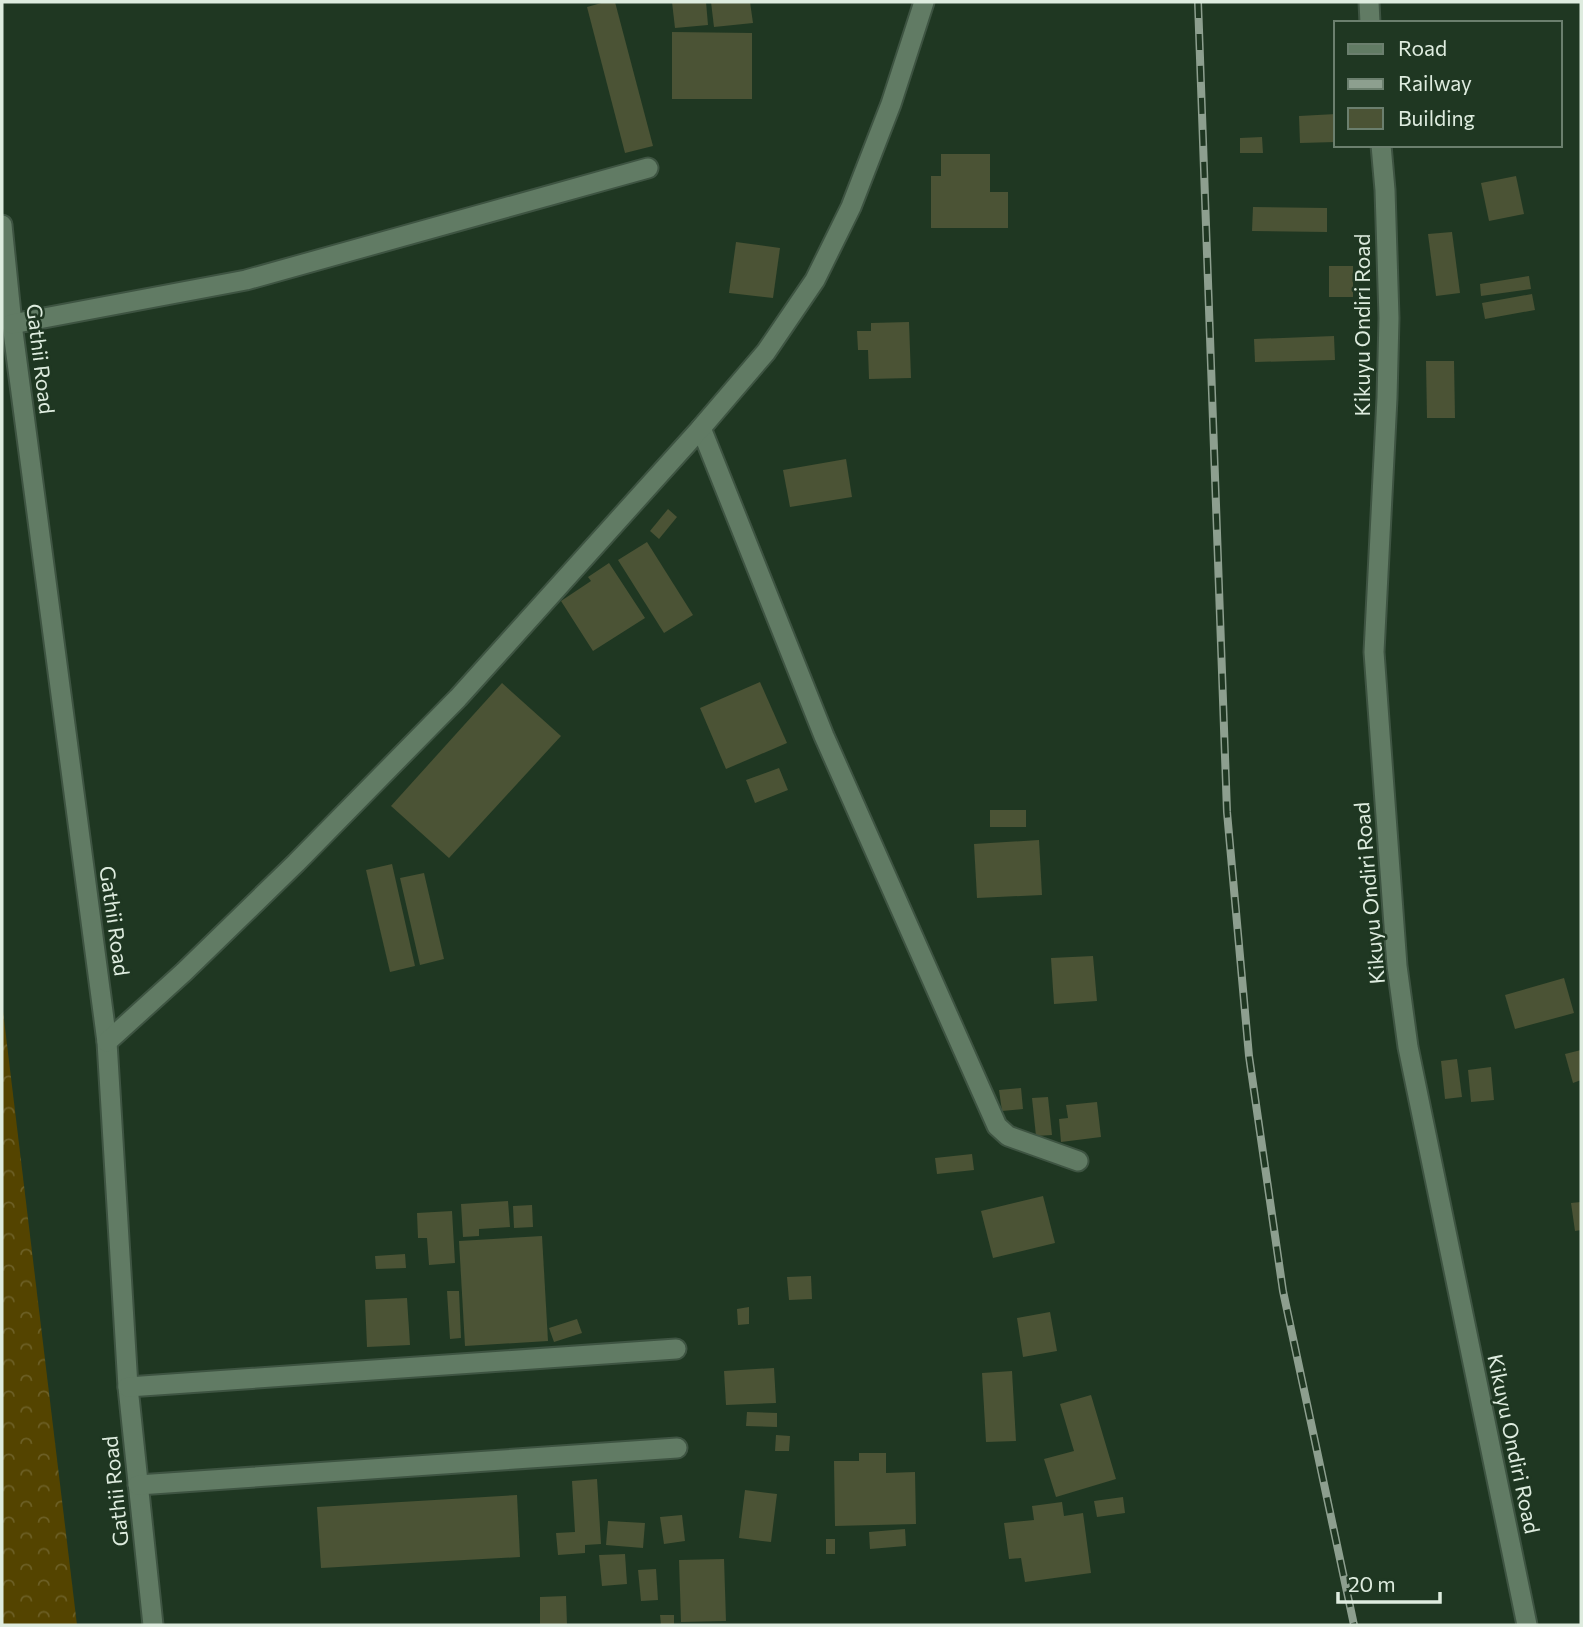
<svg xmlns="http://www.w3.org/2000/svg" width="1583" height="1627" viewBox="0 0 1583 1627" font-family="Commissioner,sans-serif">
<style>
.forest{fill:url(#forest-crowns)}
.building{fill:#4b5335}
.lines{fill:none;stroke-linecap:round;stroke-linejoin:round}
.minor-casing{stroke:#3e5442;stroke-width:23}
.minor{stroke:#617b64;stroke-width:19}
.rail-casing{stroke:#8d9f8f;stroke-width:8}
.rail{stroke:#1f3722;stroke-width:5;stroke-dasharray:16;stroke-linecap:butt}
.labels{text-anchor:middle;stroke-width:5;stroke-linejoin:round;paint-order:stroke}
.street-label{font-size:21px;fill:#deecdf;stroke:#1f3722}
</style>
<defs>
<pattern id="forest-crowns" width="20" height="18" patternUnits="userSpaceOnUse" patternTransform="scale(1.75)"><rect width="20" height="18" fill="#544400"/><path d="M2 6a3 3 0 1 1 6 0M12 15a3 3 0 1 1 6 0" fill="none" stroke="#6c5f25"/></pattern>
</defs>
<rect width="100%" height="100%" fill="#1f3722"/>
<polygon class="forest" points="2,1003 77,1625 2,1625"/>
<g class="building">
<polygon points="605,2 615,2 653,146 625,153 587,7"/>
<polygon points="672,2 706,2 708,25 675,28"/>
<polygon points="711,2 750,2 753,23 714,27"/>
<polygon points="672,32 752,33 752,99 672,99"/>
<polygon points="1336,114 1336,142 1300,143 1299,116"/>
<polygon points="1262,137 1263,153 1240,153 1240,138"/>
<polygon points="941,154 990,154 990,192 1008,192 1008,228 931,228 931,176 941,176"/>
<polygon points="1516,176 1524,214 1489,221 1481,183"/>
<polygon points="1253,207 1327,208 1327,232 1252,231"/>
<polygon points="1452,232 1460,293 1436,296 1428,234"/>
<polygon points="736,242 780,248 773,298 729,293"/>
<rect x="1329" y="266" width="24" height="31"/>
<polygon points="1529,276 1531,289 1481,296 1480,284"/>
<polygon points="1532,294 1535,310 1485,319 1482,303"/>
<polygon points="909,322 911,378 869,379 868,350 858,350 857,331 871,331 871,323"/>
<polygon points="1334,336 1335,360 1255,362 1254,339"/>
<polygon points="1426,361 1454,361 1455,418 1427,418"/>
<polygon points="846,459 852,497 790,507 783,470"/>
<polygon points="668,509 677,517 659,539 650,531"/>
<polygon points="647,542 693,615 664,633 618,560"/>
<polygon points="609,563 645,618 593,651 561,601 591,581 588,577"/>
<polygon points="760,682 787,743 726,769 700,708"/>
<polygon points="502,683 561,736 449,858 391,806"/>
<polygon points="779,768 788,790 755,803 746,780"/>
<rect x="990" y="810" width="36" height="17"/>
<polygon points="1039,840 1042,895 977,898 974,844"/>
<polygon points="392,864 415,966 390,972 366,870"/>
<polygon points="424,873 444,959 420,965 400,878"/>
<polygon points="1093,956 1097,1001 1054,1004 1051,958"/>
<polygon points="1564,978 1574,1013 1515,1029 1505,995"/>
<polygon points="1581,1050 1581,1080 1573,1083 1565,1054"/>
<polygon points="1457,1059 1462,1097 1445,1099 1441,1061"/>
<polygon points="1491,1067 1494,1100 1471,1102 1468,1070"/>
<polygon points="1021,1088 1023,1109 1002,1111 999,1090"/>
<polygon points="1048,1097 1052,1135 1036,1136 1032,1098"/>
<polygon points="1097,1102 1101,1137 1061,1142 1059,1119 1068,1118 1066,1105"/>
<polygon points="972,1154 974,1170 937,1174 935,1158"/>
<polygon points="1043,1196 1055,1243 993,1258 981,1211"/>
<polygon points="508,1201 510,1227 479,1229 479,1236 463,1237 461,1204"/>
<polygon points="1581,1202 1581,1230 1575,1231 1571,1203"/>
<polygon points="532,1205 533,1227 514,1228 513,1206"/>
<polygon points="452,1211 455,1263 429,1265 427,1238 418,1238 417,1213"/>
<polygon points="542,1236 548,1341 465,1346 459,1241"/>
<polygon points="405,1254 406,1268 376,1269 375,1256"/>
<polygon points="811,1276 812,1299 789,1300 787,1277"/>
<polygon points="447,1291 459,1291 461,1338 450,1339"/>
<polygon points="407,1298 410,1345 367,1347 365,1300"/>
<polygon points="749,1307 749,1324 738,1325 737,1309"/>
<polygon points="1050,1312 1057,1351 1023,1357 1017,1318"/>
<polygon points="577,1319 582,1333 554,1342 549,1328"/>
<polygon points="774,1368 776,1403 726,1405 724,1371"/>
<polygon points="1012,1371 1016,1441 986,1442 982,1373"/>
<polygon points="1091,1395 1116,1479 1056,1497 1044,1459 1074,1451 1060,1404"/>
<polygon points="747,1412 777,1413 777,1427 746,1426"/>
<polygon points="776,1435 790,1436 789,1451 775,1451"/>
<polygon points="859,1453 886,1453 886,1473 915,1472 916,1524 835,1526 834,1461 859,1461"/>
<polygon points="597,1479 601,1544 585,1545 585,1553 558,1555 556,1533 575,1532 572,1481"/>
<polygon points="745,1490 777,1494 771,1542 739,1538"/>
<polygon points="517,1495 520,1557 321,1568 317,1507"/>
<polygon points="1123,1497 1125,1513 1097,1517 1094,1501"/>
<polygon points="1062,1502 1064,1516 1083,1513 1091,1573 1025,1582 1021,1558 1009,1559 1004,1523 1034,1520 1032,1506"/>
<polygon points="682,1515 685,1541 664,1544 660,1517"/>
<polygon points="608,1521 645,1523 643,1548 606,1545"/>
<polygon points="905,1529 906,1546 870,1549 869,1532"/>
<rect x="826" y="1539" width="9" height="15"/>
<polygon points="625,1554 627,1584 602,1586 599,1555"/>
<polygon points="724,1559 726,1621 681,1622 679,1560"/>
<polygon points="656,1569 658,1600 641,1601 638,1570"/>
<polygon points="566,1596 567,1625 540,1625 540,1597"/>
<polygon points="660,1615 674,1615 674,1624 661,1625"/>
</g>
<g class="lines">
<g class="minor-casing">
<g id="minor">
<polyline points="1369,2 1370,23"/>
<polyline points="1381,145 1385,190 1389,318 1387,398 1374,652 1397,966 1408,1047 1527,1625"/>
<polyline points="2,225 12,324 107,1042 128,1387 153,1625"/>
<polyline points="12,324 246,280 648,168"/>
<polyline points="701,428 824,736 997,1126 1008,1136 1078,1161"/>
<polyline points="107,1042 184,972 296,863 458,698 701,428 766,352 815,280 851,207 891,104 924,2"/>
<polyline points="128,1387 676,1349"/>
<polyline points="138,1485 677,1448"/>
</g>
</g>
<use href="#minor" class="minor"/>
<g class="rail-casing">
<polyline id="rail" points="1198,2 1227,812 1249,1056 1283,1291 1354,1625"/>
</g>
<use href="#rail" class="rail"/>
</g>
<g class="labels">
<g class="street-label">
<text transform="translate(1363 325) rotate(-90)" y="7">Kikuyu Ondiri Road</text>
<text transform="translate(40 359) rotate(83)" y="7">Gathii Road</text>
<text transform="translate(1370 893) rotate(-95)" y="7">Kikuyu Ondiri Road</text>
<text transform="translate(114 921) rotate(82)" y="7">Gathii Road</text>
<text transform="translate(1513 1444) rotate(78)" y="7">Kikuyu Ondiri Road</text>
<text transform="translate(116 1491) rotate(-96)" y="7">Gathii Road</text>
</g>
</g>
<rect width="1583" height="1627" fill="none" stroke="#deecdf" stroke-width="7"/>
<rect x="1334" y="21" width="228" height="126" fill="#1f3722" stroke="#6b7f6e" stroke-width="2"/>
<rect x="1348" y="44" width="35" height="10" fill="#617b64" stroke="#6b7f6e" stroke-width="2"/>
<text x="1398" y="56" font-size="21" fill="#deecdf">Road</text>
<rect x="1348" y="79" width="35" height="10" fill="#8d9f8f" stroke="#6b7f6e" stroke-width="2"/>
<text x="1398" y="91" font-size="21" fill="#deecdf">Railway</text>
<rect x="1348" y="108" width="35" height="21" fill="#4b5335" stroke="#6b7f6e" stroke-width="2"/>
<text x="1398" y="126" font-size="21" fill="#deecdf">Building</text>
<path d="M1338 1592v10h102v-10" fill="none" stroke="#deecdf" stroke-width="3.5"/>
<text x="1348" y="1592" font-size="21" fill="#deecdf" stroke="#1f3722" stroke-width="5" paint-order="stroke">20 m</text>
</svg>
